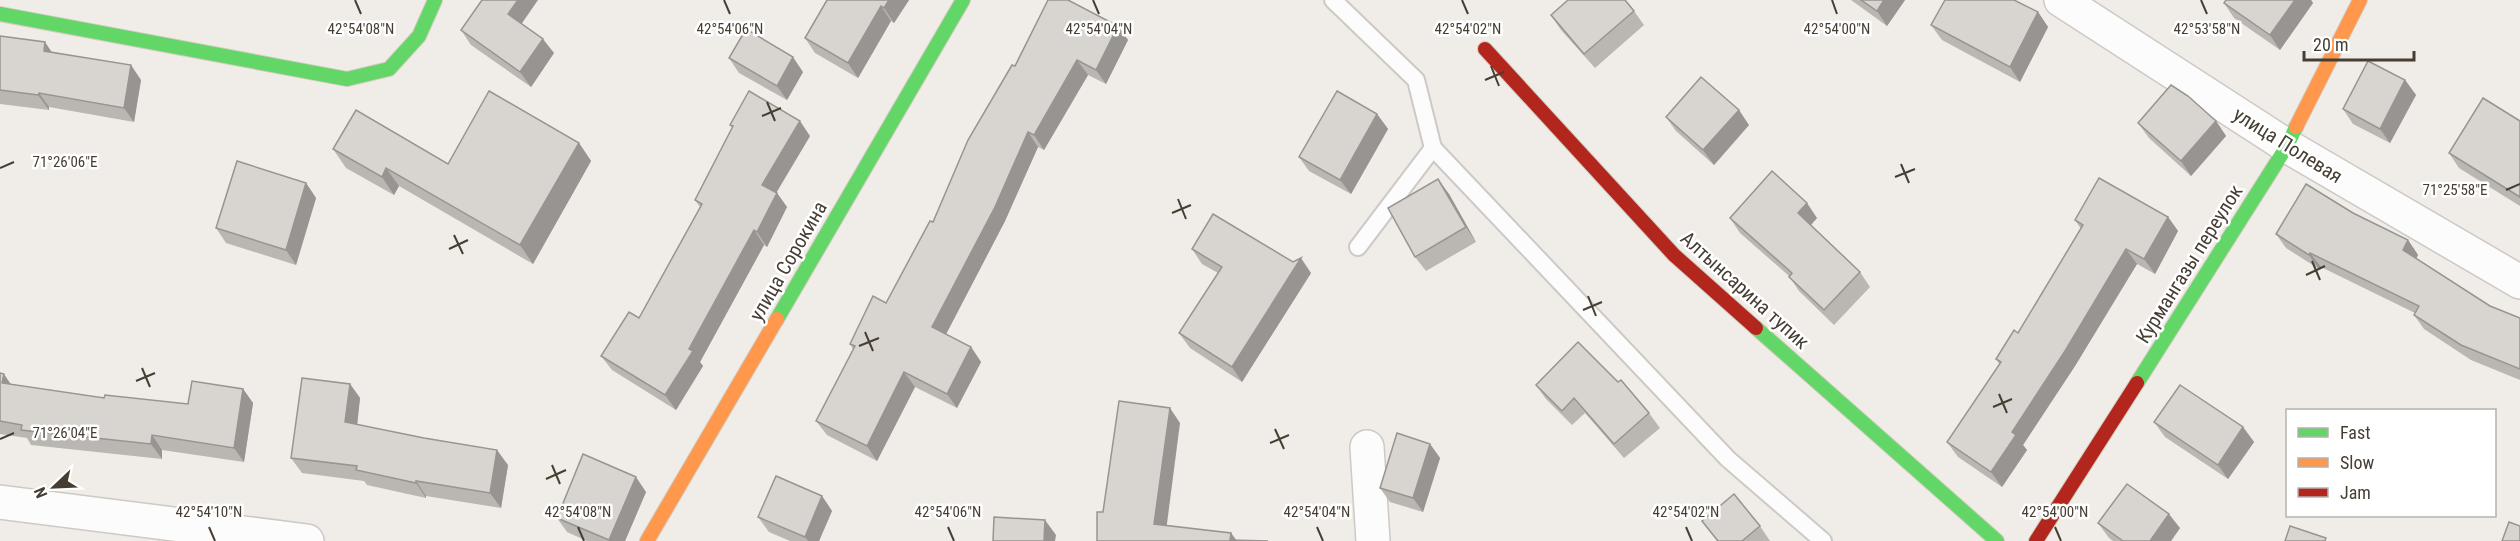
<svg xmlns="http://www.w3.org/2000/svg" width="2520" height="541" viewBox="0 0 2520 541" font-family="'Roboto Condensed',sans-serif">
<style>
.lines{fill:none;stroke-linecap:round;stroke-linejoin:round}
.lane-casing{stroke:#cdc9c4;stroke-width:20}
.street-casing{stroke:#cdc9c4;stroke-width:36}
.fast-casing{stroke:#d1ccbf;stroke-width:16}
.slow-casing{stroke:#d1ccbf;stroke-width:16}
.jam-casing{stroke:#d1ccbf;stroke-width:16}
.lane{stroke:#fdfcfc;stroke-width:16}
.street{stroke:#fdfcfc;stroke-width:33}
.fast{stroke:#63d668;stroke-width:14}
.slow{stroke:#ff974d;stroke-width:14}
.jam{stroke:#b3261e;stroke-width:14}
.wall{fill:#bab6b2}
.shaded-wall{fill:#979491}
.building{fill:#d8d4cf;stroke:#979491;stroke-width:1.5}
.ticks{fill:none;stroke:#473e33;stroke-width:2}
.labels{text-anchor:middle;stroke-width:5;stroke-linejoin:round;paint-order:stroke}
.street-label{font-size:20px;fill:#473e33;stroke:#fff}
.ticks-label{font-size:15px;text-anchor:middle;fill:#473e33;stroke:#fff;stroke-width:5;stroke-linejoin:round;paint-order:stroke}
</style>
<rect width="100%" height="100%" fill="#f0ede8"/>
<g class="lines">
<g class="lane-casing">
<g id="lane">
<polyline points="1333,0 1416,80 1433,148 1358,247"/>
<polyline points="1433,148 1728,459 1823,541"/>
</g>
</g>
<g class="street-casing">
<g id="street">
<polyline points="2061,0 2287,146 2520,282"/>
<polyline points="1367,447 1373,541"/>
<polyline points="0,502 307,541"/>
</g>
</g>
<g class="fast-casing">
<g id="fast">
<polyline points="0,14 347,79 389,69 419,36 435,0"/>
<polyline points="777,319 963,0"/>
<polyline points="1756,328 1997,541"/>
<polyline points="2137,383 2287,146 2296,127"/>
</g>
</g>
<g class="slow-casing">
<g id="slow">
<polyline points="2296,127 2360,0"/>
<polyline points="647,541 777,319"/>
</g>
</g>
<g class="jam-casing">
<g id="jam">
<polyline points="1485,49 1674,255 1756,328"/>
<polyline points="2036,541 2137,383"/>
</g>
</g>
<use href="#lane" class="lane"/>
<use href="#street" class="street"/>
<use href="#fast" class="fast"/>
<use href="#slow" class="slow"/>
<use href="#jam" class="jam"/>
</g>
<g class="wall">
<polygon points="827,0 909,0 894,23 891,21 858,78 815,53 805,38"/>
<polygon points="1851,0 1905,0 1887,26"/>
<polygon points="2226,0 2311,0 2313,3 2280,50 2234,18 2224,3"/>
<polygon points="1634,11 1644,25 1595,68 1561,30 1551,15"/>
<polygon points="2038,12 2048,27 2020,82 1942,40 1931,25"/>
<polygon points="522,24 554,53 531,87 471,45 461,30"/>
<polygon points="1118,26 1128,40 1106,84 1088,75 1044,150 1038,147 1005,221 946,334 971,347 981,362 957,408 915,387 877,461 827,435 816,421 853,349 850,344 886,303 933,222 1015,66"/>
<polygon points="0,36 141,80 134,122 49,107 49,110 0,104"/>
<polygon points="729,58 803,72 787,100 739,73"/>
<polygon points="2405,80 2416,95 2390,143 2353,124 2343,109"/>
<polygon points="1377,114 1388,129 1351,194 1309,171 1299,157"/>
<polygon points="1666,117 1749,125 1714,165 1676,131"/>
<polygon points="2216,121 2226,136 2191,176 2149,138 2138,123"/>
<polygon points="2520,121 2520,206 2459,168 2449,153"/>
<polygon points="730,125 810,136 776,192 787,207 767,247 764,245 700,362 703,366 676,410 612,370 601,356 639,318 700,207 695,200 732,128"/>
<polygon points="579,143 591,161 533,264 399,186 394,195 346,168 333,149 448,164"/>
<polygon points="306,183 316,198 296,265 226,243 216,228"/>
<polygon points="1449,194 1476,242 1426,271 1415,257"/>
<polygon points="2353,213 2408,240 2418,255 2416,259 2490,306 2520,318 2520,380 2471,360 2424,329 2414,315 2415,313 2321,267 2319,269 2286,248 2276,234"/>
<polygon points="2168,217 2178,231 2155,274 2137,264 2075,366 2023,445 2027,450 2002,487 1958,457 1947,442 2000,365 1996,359 2018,333 2081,229 2075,220"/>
<polygon points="1730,218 1817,218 1811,225 1860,272 1870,287 1834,325 1799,291 1789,276 1740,233"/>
<polygon points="1192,249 1311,273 1242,382 1190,348 1179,333 1218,273 1202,264"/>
<polygon points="0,373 11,384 104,398 188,404 243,389 253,403 244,462 162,450 162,459 31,445 27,438 0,434"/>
<polygon points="350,384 360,398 357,424 508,465 501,508 426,496 426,498 367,485 364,481 302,473 291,458"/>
<polygon points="1536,385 1649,413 1660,428 1624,458 1585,413 1572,425 1546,399"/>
<polygon points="2154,422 2243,427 2254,442 2228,479 2165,437"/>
<polygon points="1430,444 1440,458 1423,512 1390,502 1380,488"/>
<polygon points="646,492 625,541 587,541 567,532 557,518"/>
<polygon points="822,496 832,511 819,541 790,541 769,532 758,517"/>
<polygon points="1702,521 1760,526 1770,541 1717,541"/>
<polygon points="2098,523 2180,528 2171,541 2113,541 2109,538"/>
</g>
<g class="shaded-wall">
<polygon points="518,0 538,0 518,29 508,14"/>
<polygon points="889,0 909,0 894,23 884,8"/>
<polygon points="1884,0 1905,0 1887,26 1877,11"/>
<polygon points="2295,0 2311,0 2313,3 2280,50 2270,35"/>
<polygon points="881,6 891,21 858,78 848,63"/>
<polygon points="2038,12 2048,27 2020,82 2010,67"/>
<polygon points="1118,26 1128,40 1106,84 1096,70"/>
<polygon points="543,39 554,53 531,87 520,72"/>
<polygon points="45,42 55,57 44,51"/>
<polygon points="793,57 803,72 787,100 777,86"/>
<polygon points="1077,60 1088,75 1044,150 1034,135"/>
<polygon points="131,65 141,80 134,122 124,108"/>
<polygon points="2405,80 2416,95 2390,143 2380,129"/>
<polygon points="39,93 49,107 49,110 38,95"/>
<polygon points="1739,110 1749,125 1714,165 1703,150"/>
<polygon points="1377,114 1388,129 1351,194 1340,180"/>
<polygon points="800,121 810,136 772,200 762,185"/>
<polygon points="2216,121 2226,136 2191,176 2181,161"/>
<polygon points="1028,132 1038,147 1005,221 942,342 932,327"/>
<polygon points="579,143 591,161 533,264 520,245"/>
<polygon points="386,168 399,186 394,195 382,177"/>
<polygon points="1438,179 1449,194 1476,242 1466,227"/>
<polygon points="306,183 316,198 296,265 286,250"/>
<polygon points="777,193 787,207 767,247 757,232"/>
<polygon points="1807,203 1817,218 1808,228 1798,213"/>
<polygon points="2168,217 2178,231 2155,274 2144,259"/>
<polygon points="754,230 764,245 700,362 703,366 676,410 665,395 689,349"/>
<polygon points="2408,240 2418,255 2413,265 2403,250"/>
<polygon points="2126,249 2137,264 2075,366 2023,445 2027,450 2002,487 1991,472 2012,432"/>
<polygon points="2310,253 2321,267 2319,269 2309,255"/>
<polygon points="1301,258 1311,273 1242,382 1232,367"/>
<polygon points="971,347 981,362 957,408 947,394"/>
<polygon points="904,372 915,387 877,461 867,446"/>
<polygon points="4,374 14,389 2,383"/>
<polygon points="350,384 360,398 356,436 345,422"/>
<polygon points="243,389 253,403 244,462 234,448"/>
<polygon points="1170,408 1180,423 1165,539 1154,524"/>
<polygon points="2243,427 2254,442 2228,479 2218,465"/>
<polygon points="152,435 162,450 162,459 151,444"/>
<polygon points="1430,444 1440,458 1423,512 1413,498"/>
<polygon points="497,450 508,465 501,508 490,493"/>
<polygon points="636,477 646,492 625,541 610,541 609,540"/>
<polygon points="416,481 426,496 426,498 416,483"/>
<polygon points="822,496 832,511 819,541 808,541 805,537"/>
<polygon points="2169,514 2180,528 2171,541 2150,541"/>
<polygon points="1045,520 1056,535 1055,541 1044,541"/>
<polygon points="1231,533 1237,541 1230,540"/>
</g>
<g class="building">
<polygon points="482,0 518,0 508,14 543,39 520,72 461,30"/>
<polygon points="827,0 889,0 884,8 881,6 848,63 805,38"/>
<polygon points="1048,0 1068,0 1118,26 1096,70 1077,60 1034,135 1028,132 995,207 932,327 971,347 947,394 904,372 867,446 816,421 855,346 850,344 873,296 886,303 930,221 933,222 968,140 1012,65 1015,66"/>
<polygon points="1568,0 1625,0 1634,11 1584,54 1551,15"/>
<polygon points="1861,0 1884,0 1877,11"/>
<polygon points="1945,0 2014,0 2038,12 2010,67 1931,25"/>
<polygon points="2226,0 2295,0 2270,35 2224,3"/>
<polygon points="746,29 793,57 777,86 729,58"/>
<polygon points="0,36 45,42 44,51 131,65 124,108 39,93 38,95 0,90"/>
<polygon points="2368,61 2405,80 2380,129 2343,109"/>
<polygon points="1701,77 1739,110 1703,150 1666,117"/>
<polygon points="2171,85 2188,96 2216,121 2181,161 2138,123"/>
<polygon points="489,91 579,143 520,245 386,168 382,177 333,149 356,110 448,164"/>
<polygon points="749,91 800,121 762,185 777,193 757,232 754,230 689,349 693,351 665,395 601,356 629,312 639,318 702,204 695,200 733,126 730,125"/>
<polygon points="1337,91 1377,114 1340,180 1299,157"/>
<polygon points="2483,98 2520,121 2520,197 2449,153"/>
<polygon points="237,161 306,183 286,250 216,228"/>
<polygon points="1772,171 1807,203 1798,213 1860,272 1824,310 1789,277 1792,273 1730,218"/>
<polygon points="2099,178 2168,217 2144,259 2126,249 2065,351 2012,432 2016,435 1991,472 1947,442 2001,362 1996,359 2014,330 2018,333 2083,225 2075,220"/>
<polygon points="1438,179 1466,227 1415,257 1388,208"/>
<polygon points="2306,184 2353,213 2408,240 2403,250 2490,306 2520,318 2520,369 2461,345 2414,315 2419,306 2310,253 2309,255 2276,234"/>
<polygon points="1213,214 1293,262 1301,258 1232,367 1179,333 1222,267 1192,249"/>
<polygon points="1578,342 1618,382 1621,380 1649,413 1614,444 1574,398 1562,411 1536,385"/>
<polygon points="0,373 4,374 2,383 104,398 105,395 188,404 192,381 243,389 234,448 152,435 151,444 21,430 22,425 0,421"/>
<polygon points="302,378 350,384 345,422 424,438 497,450 490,493 416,481 416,483 356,470 357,466 291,458"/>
<polygon points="2180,385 2243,427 2218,465 2154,422"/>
<polygon points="1119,401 1170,408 1154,524 1231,533 1230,540 1268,541 1097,541 1097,512 1103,512"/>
<polygon points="1397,433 1430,444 1413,498 1380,488"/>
<polygon points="583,454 636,477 609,540 557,518"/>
<polygon points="776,476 822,496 805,537 758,517"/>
<polygon points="2127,484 2169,514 2150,541 2123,541 2098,523"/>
<polygon points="1734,494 1760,526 1742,541 1718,541 1702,521"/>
<polygon points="994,517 1045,520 1044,541 993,541"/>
<polygon points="2509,522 2520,526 2520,541 2502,541"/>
<polygon points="2290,526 2326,538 2325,541 2285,541"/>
</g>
<path class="ticks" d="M355,0l6,14M724,0l6,14M1093,0l6,14M1462,0l6,14M1832,0l5,14M2201,0l6,14M1491,66l8,20M1485,80l19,-8M767,102l8,19M762,116l19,-8M1901,164l8,19M0,168l14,-6M1895,177l20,-8M2506,190l14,-6M1178,199l8,20M1172,213l19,-8M454,235l9,19M449,249l19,-9M2312,261l8,19M2306,275l19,-9M1588,296l8,20M1583,310l19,-8M865,332l8,19M859,346l20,-8M142,368l8,19M136,381l19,-8M1999,394l8,19M1993,407l19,-8M1275,429l9,20M0,439l14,-6M1270,443l19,-8M552,465l8,19M546,479l20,-9M209,527l6,14M578,527l6,14M948,527l6,14M1317,527l6,14M1686,527l6,14M2055,527l6,14"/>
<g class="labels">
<g class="street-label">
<text transform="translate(2288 145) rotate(32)" y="7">улица Полевая</text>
<text transform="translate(788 261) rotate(-60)" y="7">улица Сорокина</text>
<text transform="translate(2189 264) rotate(-58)" y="7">Курмангазы переулок</text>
<text transform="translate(1745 290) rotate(42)" y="7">Алтынсарина тупик</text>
</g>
</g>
<g class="ticks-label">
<text x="361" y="34">42°54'08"N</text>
<text x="730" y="34">42°54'06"N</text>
<text x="1099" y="34">42°54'04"N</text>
<text x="1468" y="34">42°54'02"N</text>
<text x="1837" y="34">42°54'00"N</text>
<text x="2207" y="34">42°53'58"N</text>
<text x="65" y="167">71°26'06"E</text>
<text x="2455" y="195">71°25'58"E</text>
<text x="65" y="438">71°26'04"E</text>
<text x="209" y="517">42°54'10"N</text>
<text x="578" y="517">42°54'08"N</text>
<text x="948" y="517">42°54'06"N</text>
<text x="1317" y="517">42°54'04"N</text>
<text x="1686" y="517">42°54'02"N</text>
<text x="2055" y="517">42°54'00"N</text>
</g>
<rect x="2286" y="409" width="210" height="108" fill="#ffffff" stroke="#b5b2ad" stroke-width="1.5"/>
<rect x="2298" y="428" width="30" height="9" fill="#63d668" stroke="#b5b2ad" stroke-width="1.5"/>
<text x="2340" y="439" font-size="18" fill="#473e33">Fast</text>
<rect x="2298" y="458" width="30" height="9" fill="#ff974d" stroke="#b5b2ad" stroke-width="1.5"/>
<text x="2340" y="469" font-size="18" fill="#473e33">Slow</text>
<rect x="2298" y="488" width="30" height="9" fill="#b3261e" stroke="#b5b2ad" stroke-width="1.5"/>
<text x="2340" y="499" font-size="18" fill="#473e33">Jam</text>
<g transform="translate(54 487) rotate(247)" stroke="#ffffff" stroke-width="4.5" paint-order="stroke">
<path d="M0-4.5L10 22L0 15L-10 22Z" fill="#473e33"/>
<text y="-9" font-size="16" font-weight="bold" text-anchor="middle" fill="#473e33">N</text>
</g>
<path d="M2304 51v9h110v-9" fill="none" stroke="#473e33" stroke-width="3"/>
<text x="2313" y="51" font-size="18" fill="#473e33" stroke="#ffffff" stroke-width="4.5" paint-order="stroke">20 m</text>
</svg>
